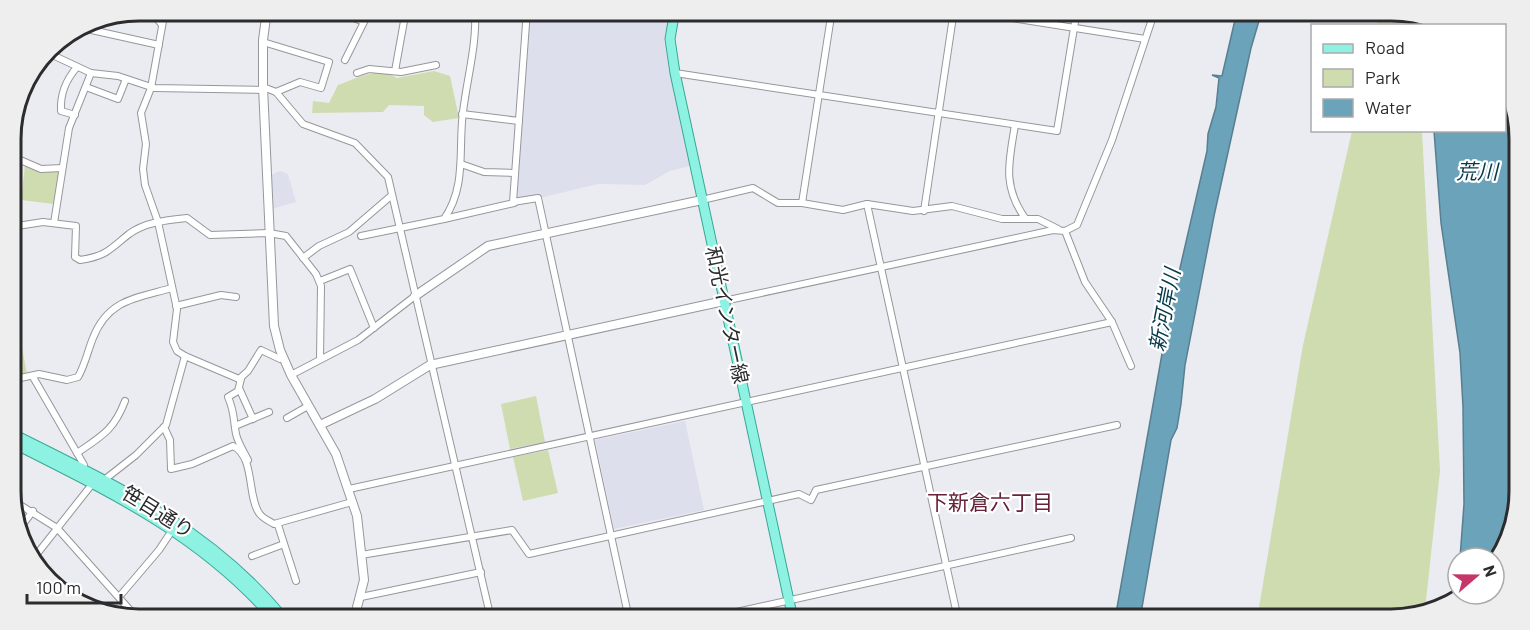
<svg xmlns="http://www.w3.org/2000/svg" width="1530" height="630" viewBox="0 0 1530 630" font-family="Barlow,'Noto Sans JP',sans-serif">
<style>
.built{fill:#dedfec}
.green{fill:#cfdcb0}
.water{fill:#6ba3ba;stroke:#587f90;stroke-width:1.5}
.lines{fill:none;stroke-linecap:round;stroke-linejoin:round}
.street-casing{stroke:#96979c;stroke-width:8}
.secondary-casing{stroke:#96979c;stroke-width:10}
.primary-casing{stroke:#3aa795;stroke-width:11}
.street{stroke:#fff;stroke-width:6}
.secondary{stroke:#fff;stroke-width:8}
.primary{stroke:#8df2e1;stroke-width:9}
.labels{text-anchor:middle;stroke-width:4.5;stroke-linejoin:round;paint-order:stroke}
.street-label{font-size:20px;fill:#2c2c2e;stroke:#fff}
.water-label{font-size:21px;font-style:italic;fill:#053a4b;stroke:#fff}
.neighbourhood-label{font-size:21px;fill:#662238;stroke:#fff}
.rim{fill:none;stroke:#2c2c2e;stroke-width:3}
</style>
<rect width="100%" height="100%" fill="#ebecf2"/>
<g class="built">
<polygon points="529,11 671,11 664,41 690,166 670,171 645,185 598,184 540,198 515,198"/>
<polygon points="280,171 288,174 296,202 272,209 271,175"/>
<polygon points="685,421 704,510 614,529 595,440"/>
</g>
<g class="green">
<polygon points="1380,11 1415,15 1415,25 1377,25"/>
<path d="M434,71l16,5 9,42 -26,4 -9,-7v-9l-35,-1 -6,7 -71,1 1,-12 16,2 9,-18c18,-7 41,-19 59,-7z"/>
<polygon points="1352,131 1422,131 1440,471 1425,610 1399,619 1257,619 1303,345"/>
<polygon points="25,165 42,172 59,172 54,204 21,200"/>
<polygon points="16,315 27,374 11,376 11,316"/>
<polygon points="536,396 545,442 510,449 501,404"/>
<polygon points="548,450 558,493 523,501 513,457"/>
</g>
<g class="water">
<polygon points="1237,11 1259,11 1259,21 1251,48 1214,216 1185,365 1181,404 1177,428 1171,440 1140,619 1115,619 1168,320 1207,151 1208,134 1216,107 1219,78 1212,75 1222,76"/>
<polygon points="1505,88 1518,122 1519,492 1510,540 1494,561 1494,558 1460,558 1464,504 1463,407 1460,353 1441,223 1434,131 1504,130"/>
</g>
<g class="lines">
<g class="street-casing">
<g id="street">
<polyline points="150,10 162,25"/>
<polyline points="165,10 151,88 141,113 146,144 143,169 145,185 158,222 177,309 173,342 177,351 185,356 239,379 248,371 261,350 280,359 283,358"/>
<polyline points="333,10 364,22 345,60"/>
<polyline points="527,10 513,202 538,198 629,619"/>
<polyline points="961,10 1145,39"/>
<polyline points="78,27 159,45"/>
<polyline points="263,42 329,62 321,88 300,82 276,92"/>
<polyline points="46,52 91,73 118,76 154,88 263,90"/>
<polyline points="395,71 406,10"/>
<polyline points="357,73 369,69 401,72 436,65"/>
<polyline points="675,73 1057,131 1077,10"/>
<polyline points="86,87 118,99 126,79"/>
<polyline points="263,87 276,92 303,124 355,143 388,177 491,619"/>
<polyline points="462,114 519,121"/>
<path d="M75,115l-14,-4c-1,-18 5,-31 16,-44"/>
<path d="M1015,125c-6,36 -13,61 10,93"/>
<polyline points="11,156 41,169 62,168"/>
<polyline points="461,164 484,172 514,173"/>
<polyline points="702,200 753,188 778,203 802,203 843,210 867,204 913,211 952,206 1002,219 1038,219 1058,229"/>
<polyline points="802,203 832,10"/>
<polyline points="867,204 958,619"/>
<polyline points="924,211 954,10"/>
<polyline points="444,219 514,203"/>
<polyline points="54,223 69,128 91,73"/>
<path d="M11,227l32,-5 33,4 -1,31 5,3c27,-4 30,-11 49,-26 16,-12 39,-14 58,-16l23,17 59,-2 17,3 30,38 5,12 -1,73"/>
<polyline points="1065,231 1085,282 1112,322 1131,366"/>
<path d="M361,236l83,-17c23,-33 14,-70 19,-107 4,-34 14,-67 12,-102"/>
<polyline points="303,258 319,246 349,232 392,195"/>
<polyline points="320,281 350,269 374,328"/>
<polyline points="724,301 1053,230 1065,231 1077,225 1112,140 1155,10"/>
<polyline points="176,306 221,295 236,297"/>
<polyline points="291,375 358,340 415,296"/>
<polyline points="33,377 84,465 82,468"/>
<path d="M241,379l-3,12 -10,6c7,16 5,22 8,37 2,9 8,18 12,26"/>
<path d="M11,380l28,-6 28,6 11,-3c7,-12 10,-27 15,-39 15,-39 44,-40 79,-50"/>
<polyline points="239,388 253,419"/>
<polyline points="287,418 308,406"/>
<polyline points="235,426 269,412"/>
<path d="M164,427l6,13 1,29 21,-5 41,-18c22,11 14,49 26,67 3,5 10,8 15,11l78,-22"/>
<path d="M77,453c25,-17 37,-23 48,-52"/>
<polyline points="104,480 136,455 166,425 185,356"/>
<polyline points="349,489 1112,322"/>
<polyline points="12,500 57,528 138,619"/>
<polyline points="278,525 296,581"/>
<polyline points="20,528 33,511"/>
<polyline points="361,555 512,530 529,554 799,494 811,500 816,490 1117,425"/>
<polyline points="252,556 284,544"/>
<polyline points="33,559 93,483"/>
<polyline points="119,597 159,550 173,529"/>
<polyline points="361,597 481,572"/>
<polyline points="530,616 530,619"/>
<polyline points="556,617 557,619"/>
<polyline points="705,619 1071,538"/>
</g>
</g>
<g class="secondary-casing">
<g id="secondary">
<polyline points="267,10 263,40 263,87 274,326 280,350 291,375 336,454 357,516 364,580 354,619"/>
<polyline points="415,296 488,246 702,200"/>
<polyline points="320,425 375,399 430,365 724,301"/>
</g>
</g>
<g class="primary-casing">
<g id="primary">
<polyline points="675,10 670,39 675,73 793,619"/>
<path d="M11,433c100,50 202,97 273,186"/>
<path d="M11,442c99,50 189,92 263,177"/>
</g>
</g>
<use href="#street" class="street"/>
<use href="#secondary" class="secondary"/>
<use href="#primary" class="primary"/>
</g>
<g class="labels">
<g class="street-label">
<text transform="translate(727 315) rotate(78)" y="7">和光インター線</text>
<text transform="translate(158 512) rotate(32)" y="7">笹目通り</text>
</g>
<g class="water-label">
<text x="1477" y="179">荒川</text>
<text transform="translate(1165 310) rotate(-79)" y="7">新河岸川</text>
</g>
<g class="neighbourhood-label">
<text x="990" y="510">下新倉六丁目</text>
</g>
</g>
<path d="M0 0H1530V630H0ZM139 21H1391A118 118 0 0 1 1509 139V491A118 118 0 0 1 1391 609H139A118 118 0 0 1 21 491V139A118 118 0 0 1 139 21Z" fill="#eee" fill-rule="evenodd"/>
<path class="rim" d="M139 21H1391A118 118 0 0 1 1509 139V491A118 118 0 0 1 1391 609H139A118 118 0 0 1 21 491V139A118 118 0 0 1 139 21Z"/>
<rect x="1311" y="24" width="195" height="108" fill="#ffffff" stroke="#ababab" stroke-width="1.5"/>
<rect x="1323" y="44" width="30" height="9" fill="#8df2e1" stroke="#ababab" stroke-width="1.5"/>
<text x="1365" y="54" font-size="18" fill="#2c2c2e">Road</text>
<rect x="1323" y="69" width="30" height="18" fill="#cfdcb0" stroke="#ababab" stroke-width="1.5"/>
<text x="1365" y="84" font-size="18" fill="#2c2c2e">Park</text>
<rect x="1323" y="99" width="30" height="18" fill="#6ba3ba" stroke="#ababab" stroke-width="1.5"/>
<text x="1365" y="114" font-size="18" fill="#2c2c2e">Water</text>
<g transform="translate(1476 576) rotate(70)"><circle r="28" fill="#ffffff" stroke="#ababab" stroke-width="1.5"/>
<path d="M0-4.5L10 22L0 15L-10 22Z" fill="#c43769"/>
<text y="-9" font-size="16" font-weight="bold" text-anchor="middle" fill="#2c2c2e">N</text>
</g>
<path d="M27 594v9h94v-9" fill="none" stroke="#2c2c2e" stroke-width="3"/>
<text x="36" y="594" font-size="18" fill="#2c2c2e" stroke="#ffffff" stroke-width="4.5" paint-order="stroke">100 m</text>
</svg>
